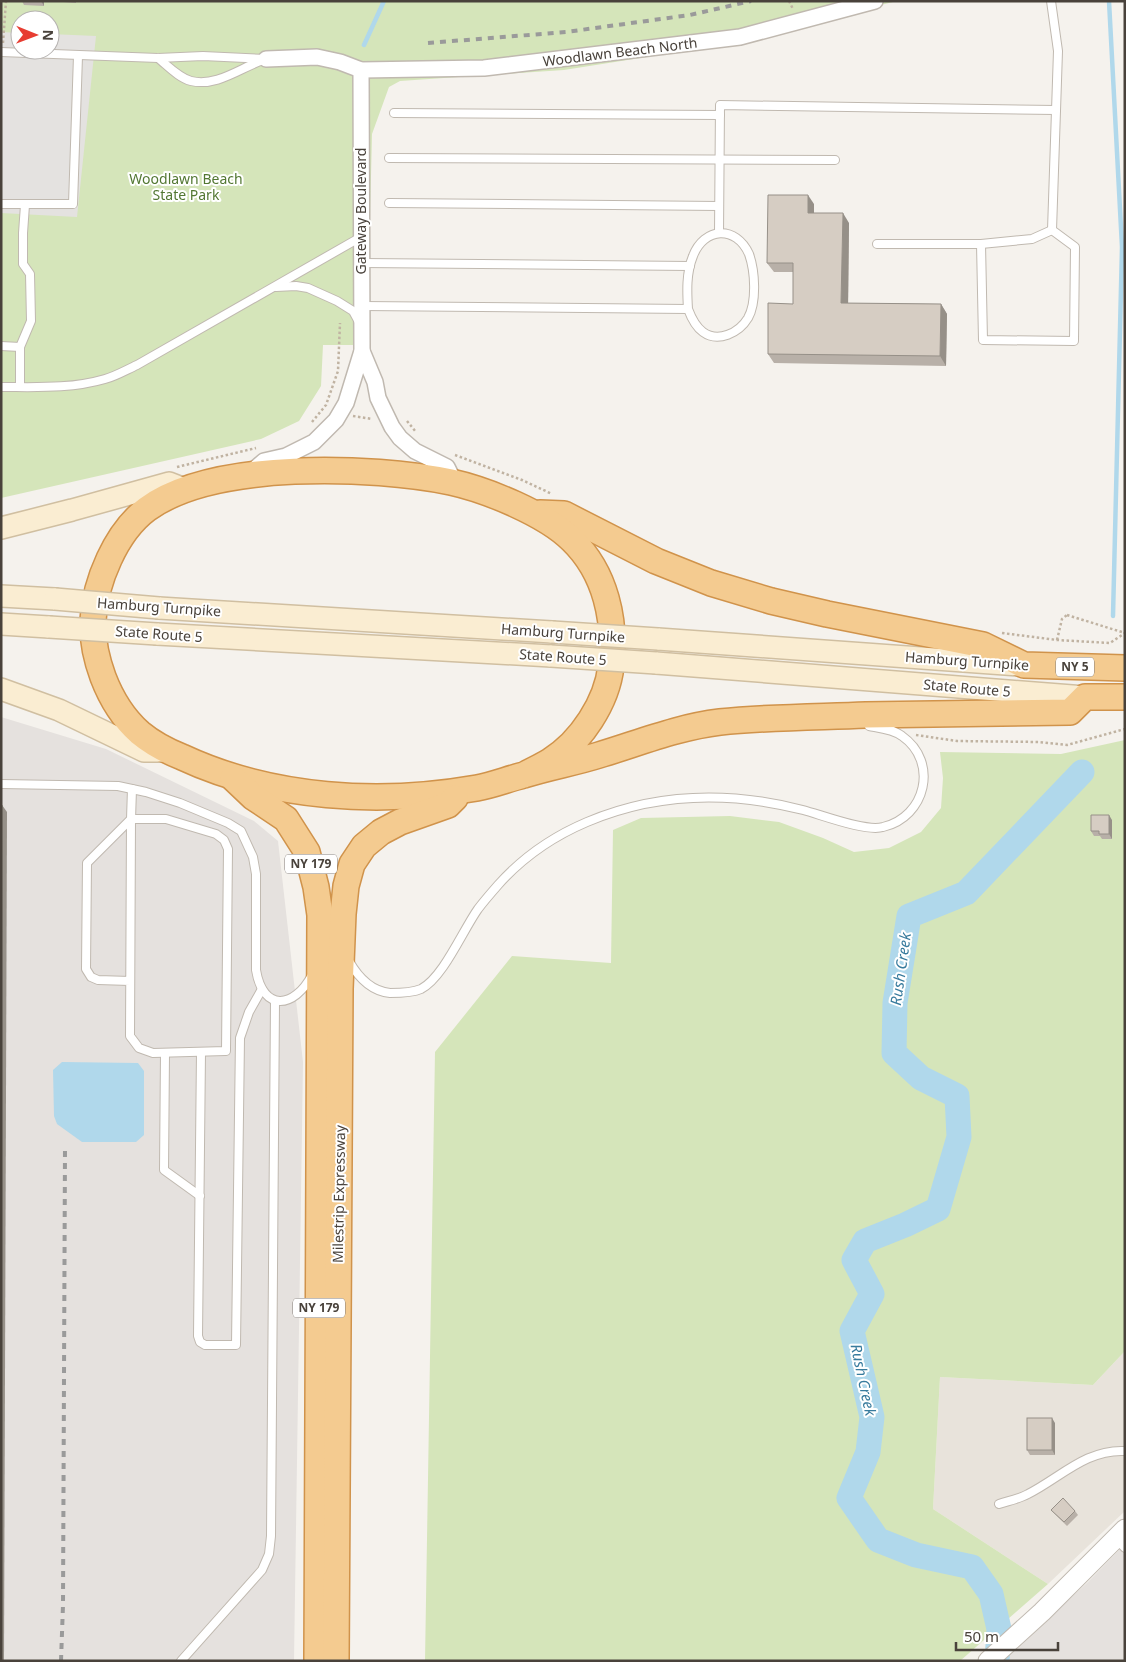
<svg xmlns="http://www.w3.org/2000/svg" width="1126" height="1662" viewBox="0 0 1126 1662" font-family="'Noto Sans',sans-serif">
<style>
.residential{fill:#e8e3db}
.industrial{fill:#e5e1de}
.green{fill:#d5e5ba;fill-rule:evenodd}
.parking{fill:#e4e2e0}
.water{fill:#b0d8eb}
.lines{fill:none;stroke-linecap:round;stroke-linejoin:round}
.stream{stroke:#b0d8eb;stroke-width:4.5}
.river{stroke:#b0d8eb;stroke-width:25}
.service-casing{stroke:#c0b9b0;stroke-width:10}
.minor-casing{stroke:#c0b9b0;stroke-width:18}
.tertiary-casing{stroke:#c0b9b0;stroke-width:21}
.secondary-casing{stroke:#d0bfa1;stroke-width:24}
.trunk-casing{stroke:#d0934b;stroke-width:28}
.path{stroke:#c0b3a2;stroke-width:2.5;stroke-dasharray:2.5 2.5;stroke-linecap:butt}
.service{stroke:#fff;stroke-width:8}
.minor{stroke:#fff;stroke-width:15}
.tertiary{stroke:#fff;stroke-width:19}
.secondary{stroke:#faedd2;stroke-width:21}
.trunk{stroke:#f4cb90;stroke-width:25}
.rail{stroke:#9a9a9a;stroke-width:4;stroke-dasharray:6 6;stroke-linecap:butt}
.secondary-bridge-casing{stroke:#d0bfa1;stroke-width:24;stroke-linecap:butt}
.path-bridge{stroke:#c0b3a2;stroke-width:2.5;stroke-dasharray:2.5 2.5;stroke-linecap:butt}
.secondary-bridge{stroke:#faedd2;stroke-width:21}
.wall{fill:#b8b0a8}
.shaded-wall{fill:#969088}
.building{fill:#d6cdc3;stroke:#969088}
.labels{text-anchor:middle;stroke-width:4;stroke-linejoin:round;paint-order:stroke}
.shield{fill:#fff;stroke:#807b76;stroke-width:1}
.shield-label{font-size:12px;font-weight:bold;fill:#49423b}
.street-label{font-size:14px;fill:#49423b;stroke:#fff}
.park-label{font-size:14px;fill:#527732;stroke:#fff}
.water-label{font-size:15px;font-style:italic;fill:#387b9d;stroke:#fff}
</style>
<rect width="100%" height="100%" fill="#f5f2ed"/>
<polygon class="residential" points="1125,1351 1125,1511 1048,1584 933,1509 940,1377 1093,1385"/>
<g class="industrial">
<polygon points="1,717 106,749 254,821 278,841 303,1062 294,1661 1,1661"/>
<polygon points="1125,1544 1125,1661 1002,1661 1088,1582"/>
</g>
<g class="green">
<path d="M1,1h896l-187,46 -146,23 -164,11 -11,6 -17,47 -5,211h-44l-2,41 -22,35 -38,18 -260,59zM20,20h30v30h-30z"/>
<polygon points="1125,740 1125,1351 1093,1385 940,1377 933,1509 1048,1584 960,1661 425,1661 435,1052 512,956 611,963 613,830 641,818 730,816 779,822 823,838 854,852 889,848 921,832 941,808 943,778 940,752 1061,754"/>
</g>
<polygon class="parking" points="1,32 20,33 20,50 50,50 50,34 96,36 77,217 1,213"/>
<polygon class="water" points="62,1062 138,1063 144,1071 144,1135 136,1142 82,1142 57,1124 54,1116 53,1070"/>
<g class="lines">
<g class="stream">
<polyline points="1109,1 1122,247 1113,616"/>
<polyline points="364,45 384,1"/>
</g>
<polyline class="river" points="997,1661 999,1629 991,1594 972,1567 916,1555 878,1540 849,1498 868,1452 872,1417 852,1331 872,1294 854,1260 865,1241 905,1225 938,1209 959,1137 957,1096 921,1078 894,1053 895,1003 909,916 966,893 1082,772"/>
<g class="service-casing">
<g id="service">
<polyline points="1,52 158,58 203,56 266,59"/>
<path d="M158,58c10,8 21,20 33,23 26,6 49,-13 72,-21"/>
<polyline points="394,113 720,115"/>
<polyline points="389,158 835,160"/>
<polyline points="389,203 719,206"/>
<polyline points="1,204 73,204 78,56"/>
<polyline points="719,233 720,105 1056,110"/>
<polyline points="877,244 981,244 983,340 1074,341 1075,247 1052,230 1058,51 1051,1"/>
<polyline points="981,244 1032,239 1052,230"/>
<polyline points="362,263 690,266"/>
<polyline points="276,287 296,286 308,288 337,301 353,311 359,322"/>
<path d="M362,306l326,3c3,8 8,18 15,23 15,11 36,1 45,-14 9,-16 7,-47 1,-64 -13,-29 -45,-27 -56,2 -7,17 -6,36 -5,53"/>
<polyline points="1,346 20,347"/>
<path d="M1,387c35,0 70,2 104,-8 11,-3 21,-9 32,-14l224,-128"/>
<polyline points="20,387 20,347 31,321 30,274 23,264 23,233 25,205"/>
<path d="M1,784l117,2 28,6 34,11 48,20 13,8 12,26 3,17v96c7,42 38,39 56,5"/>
<path d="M349,961c9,16 21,30 41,32 10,0 22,0 31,-4 22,-11 42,-59 57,-80 6,-8 13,-16 20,-24 24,-27 56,-49 89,-63 71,-30 142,-31 216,-12 19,5 63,22 80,17 43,-10 56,-65 19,-91 -9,-7 -22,-8 -33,-10"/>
<polyline points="130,981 98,980 91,977 86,969 87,863 131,819 166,819 216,834 224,840 228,849 226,1051 153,1053 139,1048 130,1036 131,819 132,789"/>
<polyline points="201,1052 198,1336 200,1342 205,1345 236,1345 240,1038 249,1012 262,989"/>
<polyline points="165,1053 164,1170 200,1196"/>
<path d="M999,1504c9,-3 20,-5 29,-10 32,-16 58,-45 97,-43"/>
<polyline points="1116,1539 1125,1548"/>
<polyline points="181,1661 262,1570 269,1554 271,1536 275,1001"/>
</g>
</g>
<g class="minor-casing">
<g id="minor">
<polyline points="266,59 317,57 340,62 361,70 484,68 740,37 875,1"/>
<polyline points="362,351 375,382 378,398 392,427 400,438 415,451 447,467 455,483"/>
<polyline points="250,473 264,461 286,456 314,442 336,420 346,403 362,351 361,70"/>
</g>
</g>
<g class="tertiary-casing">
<polyline id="tertiary" points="988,1661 1042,1612 1125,1529"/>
</g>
<g class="secondary-casing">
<g id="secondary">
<polyline points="1,528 72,510 169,483 187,490"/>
<polyline points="1,596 55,599"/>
<polyline points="159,608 552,632"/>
<polyline points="1,624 49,627"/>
<polyline points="157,634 551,656"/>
<polyline points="658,639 1019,665"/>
<polyline points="656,663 1085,697"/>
<polyline points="1,689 59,710 144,751 166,751"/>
</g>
</g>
<g class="trunk-casing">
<g id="trunk">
<polyline points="540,513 564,514 656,561 711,583 771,601 827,614 983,645 1024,665 1125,668"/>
<path d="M524,775c9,-5 18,-9 26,-14 31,-19 57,-59 61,-95 5,-45 -5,-93 -39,-126 -26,-26 -85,-50 -121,-58 -79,-16 -237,-22 -304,27 -31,23 -52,73 -54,111 -1,20 3,38 10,57 8,21 19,40 37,56 12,10 27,18 42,24 90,42 198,48 295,31 16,-3 31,-9 47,-13 24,-8 50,-12 75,-20 40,-12 79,-28 121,-33 48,-5 97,-5 146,-7 68,-1 136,-2 204,-3l15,-15h40"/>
<polyline points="233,778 253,797 286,819 307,852 316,887 320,915 317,1661"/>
<polyline points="336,1661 340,989 343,914 346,886 352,864 364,846 381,832 400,822 448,805 455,798"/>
</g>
</g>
<g class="path">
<polyline points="789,1 793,9"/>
<polyline points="3,43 6,1"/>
<polyline points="353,416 372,419"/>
<polyline points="407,421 416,432"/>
<polyline points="312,422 326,405 338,371 340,323"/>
<polyline points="455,455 522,480 552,494"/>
<polyline points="177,467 256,448"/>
<polyline points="1002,633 1057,640 1110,643 1125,633"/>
<polyline points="1057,640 1062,619 1067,615"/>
<polyline points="916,735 957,741 1039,742 1067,745 1125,729"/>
</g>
<use href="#service" class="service"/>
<use href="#minor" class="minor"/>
<use href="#tertiary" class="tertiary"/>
<use href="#secondary" class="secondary"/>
<use href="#trunk" class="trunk"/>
<g class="rail">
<polyline points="428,43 566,32 690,15 751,1"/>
<polyline points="61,1661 63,1605 65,1148"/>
</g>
<g class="secondary-bridge-casing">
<g id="secondary-bridge">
<polyline points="55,599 159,608"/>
<polyline points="49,627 157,634"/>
<polyline points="552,632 658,639"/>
<polyline points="551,656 656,663"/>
</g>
</g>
<polyline class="path-bridge" points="1067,615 1125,633"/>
<use href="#secondary-bridge" class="secondary-bridge"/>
</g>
<g class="wall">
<polygon points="22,1 44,1 44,6 24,5"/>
<polygon points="51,1 76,1 76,3"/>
<polygon points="814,204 814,213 849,223 848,303 941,304 947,314 946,366 774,363 768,354 793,304 793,272 774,272 767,263"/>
<polygon points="1112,820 1112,839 1102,839 1100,836 1094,836 1091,831"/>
<polygon points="1055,1423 1055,1455 1030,1455 1027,1450"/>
<polygon points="1051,1510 1075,1511 1078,1515 1067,1526"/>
</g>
<g class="shaded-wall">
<polygon points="41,1 44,1 44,6"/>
<polygon points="808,195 814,204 814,222 808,213"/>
<polygon points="843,213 849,223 848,312 841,303"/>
<polygon points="941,304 947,314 946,366 940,356"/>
<polygon points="2,805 7,812 4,1661 1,1661 1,1068"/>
<polygon points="1109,815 1112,820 1112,839 1109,834"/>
<polygon points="1052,1418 1055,1423 1055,1455 1052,1450"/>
</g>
<g class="building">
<polygon points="768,195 808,195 808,213 843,213 841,303 941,304 940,356 768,354 768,303 793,304 793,263 767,263"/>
<polygon points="1,805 2,805 1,1068"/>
<polygon points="1091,815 1109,815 1109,834 1099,834 1099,831 1091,831"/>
<rect x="1027" y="1418" width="25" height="32"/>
<polygon points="1063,1498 1075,1511 1064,1522 1051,1510"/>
</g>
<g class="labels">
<g class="shield">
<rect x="1056" y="657.5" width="38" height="19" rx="4"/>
<rect x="285" y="854.5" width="52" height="19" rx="4"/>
<rect x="293" y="1298.5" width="52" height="19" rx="4"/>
</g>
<g class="shield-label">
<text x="1075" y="671">NY 5</text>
<text x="311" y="868">NY 179</text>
<text x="319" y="1312">NY 179</text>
</g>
<g class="street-label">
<text transform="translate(620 52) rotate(-7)" y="5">Woodlawn Beach North</text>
<text transform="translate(361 211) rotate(-90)" y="5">Gateway Boulevard</text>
<text transform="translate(159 607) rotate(4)" y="5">Hamburg Turnpike</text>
<text transform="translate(563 633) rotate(4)" y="5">Hamburg Turnpike</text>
<text transform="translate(159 634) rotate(4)" y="5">State Route 5</text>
<text transform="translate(563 657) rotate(4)" y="5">State Route 5</text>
<text transform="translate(967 661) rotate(4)" y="5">Hamburg Turnpike</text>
<text transform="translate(967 688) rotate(5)" y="5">State Route 5</text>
<text transform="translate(339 1194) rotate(-89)" y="5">Milestrip Expressway</text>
</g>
<g class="park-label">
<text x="186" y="184">Woodlawn Beach<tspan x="186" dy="16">State Park</tspan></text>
</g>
<g class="water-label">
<text transform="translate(901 969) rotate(-82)" y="5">Rush Creek</text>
<text transform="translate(863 1380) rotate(78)" y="5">Rush Creek</text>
</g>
</g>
<rect width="1126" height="1662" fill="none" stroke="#49423b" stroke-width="5"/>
<g transform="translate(35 35) rotate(91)"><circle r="24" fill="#ffffff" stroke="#b6b3b1"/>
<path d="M0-4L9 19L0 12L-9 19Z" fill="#e73d32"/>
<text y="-8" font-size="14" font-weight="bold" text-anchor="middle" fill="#49423b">N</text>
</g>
<path d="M956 1642v8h102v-8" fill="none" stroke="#49423b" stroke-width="2.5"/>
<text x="964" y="1642" font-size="15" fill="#49423b" stroke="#ffffff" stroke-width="4" paint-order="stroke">50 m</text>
</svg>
